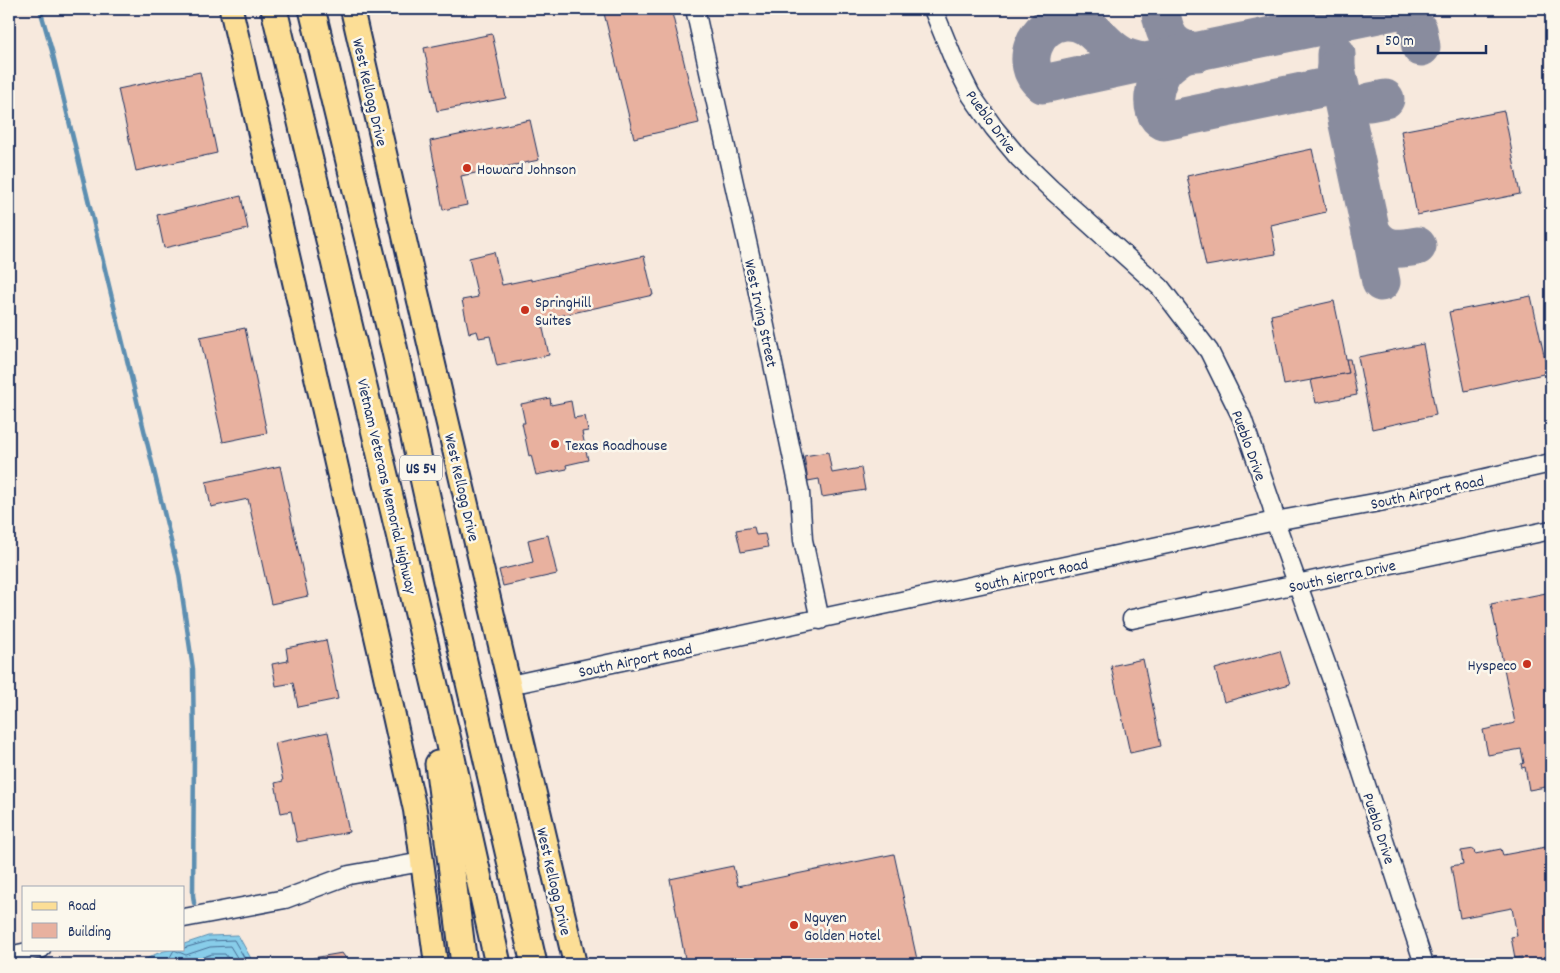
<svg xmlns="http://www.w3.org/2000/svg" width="1560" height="973" viewBox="0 0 1560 973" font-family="Dekko,sans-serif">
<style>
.water{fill:#88cde9;stroke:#5c8eb1}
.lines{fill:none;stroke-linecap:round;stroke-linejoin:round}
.shore{stroke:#476e96;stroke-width:1}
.stream{stroke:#5c8eb1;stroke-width:4.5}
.taxiway{stroke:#898c9e;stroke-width:39}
.building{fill:#e8b19f;stroke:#1b2f5e}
.minor-casing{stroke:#1b2f5e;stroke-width:21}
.major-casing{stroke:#1b2f5e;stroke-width:26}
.highway-casing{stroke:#1b2f5e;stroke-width:29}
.minor{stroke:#fbf7ec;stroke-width:18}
.major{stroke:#fcde96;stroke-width:22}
.highway{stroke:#fcde96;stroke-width:25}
.poi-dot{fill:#c8321e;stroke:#fbf7ec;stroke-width:2}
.labels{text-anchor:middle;stroke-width:5;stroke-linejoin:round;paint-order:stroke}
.shield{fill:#fbf7ec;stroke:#5e6b89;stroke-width:1}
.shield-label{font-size:15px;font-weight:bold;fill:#1b2f5e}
.street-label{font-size:16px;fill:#1b2f5e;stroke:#fbf7ec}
.poi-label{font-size:16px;fill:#1b2f5e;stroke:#fbf7ec;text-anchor:start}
</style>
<rect width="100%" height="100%" fill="#f7e9dd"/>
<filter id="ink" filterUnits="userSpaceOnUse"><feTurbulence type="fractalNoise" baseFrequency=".02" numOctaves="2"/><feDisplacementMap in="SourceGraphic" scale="10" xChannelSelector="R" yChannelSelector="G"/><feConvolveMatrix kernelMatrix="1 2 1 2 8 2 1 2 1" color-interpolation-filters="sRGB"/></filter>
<g filter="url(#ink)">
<path class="water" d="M238,935l16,29h-116c19,-11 24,-15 46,-15v-5l24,-8z"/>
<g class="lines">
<g class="shore">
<polyline points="184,948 209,941 234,940 248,964"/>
<polyline points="160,964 169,959 174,950 186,955 210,947 230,946 241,964"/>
<polyline points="174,964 177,961 188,962 212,954 225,954 232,964"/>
</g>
<polyline class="stream" points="40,9 52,51 179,574 193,669 194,751 193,895 194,903"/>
<g class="taxiway">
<path d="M1160,9c5,25 8,40 38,43"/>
<polyline points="1418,30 1421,47"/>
<polyline points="1336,54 1336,68 1371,232"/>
<path d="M1181,55c-5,4 -11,8 -16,13 -10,12 -19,44 -1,53l162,-34 8,-8 2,-11"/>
<path d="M1145,62l-102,22c-25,-19 -8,-61 22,-63 24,-2 34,19 51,31 9,7 19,9 29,10l258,-53"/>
<polyline points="1370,102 1385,99"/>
<path d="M1381,282l-10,-50c12,19 26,18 46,14"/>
</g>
</g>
<g class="building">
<polygon points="603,9 671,9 699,123 634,138"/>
<polygon points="492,34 506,98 437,111 424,48"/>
<polygon points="200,72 217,153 136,171 118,89"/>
<polygon points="1504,111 1520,194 1417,215 1401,131"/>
<polygon points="530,120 539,160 461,176 467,205 443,210 430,141"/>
<polygon points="1312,149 1326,212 1271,225 1276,254 1206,266 1187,176"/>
<polygon points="241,196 248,229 164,248 157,215"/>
<polygon points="494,252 502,285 531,279 531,281 644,256 653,295 541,320 549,355 497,366 490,336 479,338 477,331 469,333 462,300 478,297 469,258"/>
<polygon points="1531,296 1548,373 1465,391 1449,312"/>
<polygon points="1334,301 1349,373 1284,385 1271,315"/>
<polygon points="245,328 267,433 223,442 200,337"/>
<polygon points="1423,344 1436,415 1372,429 1358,357"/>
<polygon points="1346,359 1350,359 1357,395 1316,403 1311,380 1349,373"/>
<polygon points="550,398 551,405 571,401 574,418 585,416 588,431 582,432 588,460 566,465 567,469 536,475 531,455 529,456 522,423 525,423 521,404"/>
<polygon points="828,452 832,473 861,468 865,490 822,497 819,479 808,481 804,456"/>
<polygon points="280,466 308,596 271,604 248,499 211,507 206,482"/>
<polygon points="754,527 756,535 765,534 768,547 741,552 736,530"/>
<polygon points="548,535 557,574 503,586 499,570 533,562 528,540"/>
<polygon points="1551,592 1551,786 1529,790 1525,767 1522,768 1521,764 1524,763 1521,749 1488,755 1483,730 1515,723 1491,604"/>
<polygon points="326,640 338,699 298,707 293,683 276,686 272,664 288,661 286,648"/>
<polygon points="1280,651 1290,684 1224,702 1215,669"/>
<polygon points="1143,659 1161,746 1130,753 1111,666"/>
<polygon points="328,732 349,832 297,842 291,811 281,813 275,783 283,781 275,743"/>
<polygon points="1551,846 1551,964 1523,964 1522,957 1515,958 1511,937 1517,936 1512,908 1460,918 1451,866 1463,864 1461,851 1474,849 1475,854 1501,849 1503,855"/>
<polygon points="894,854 918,964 686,964 670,879 733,866 738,886"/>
<polygon points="342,953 350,964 297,964 307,963 313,958"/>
</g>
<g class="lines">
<g class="minor-casing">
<g id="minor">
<polyline points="695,9 752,264 800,493 803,540 820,620"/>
<polyline points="933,9 955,63 971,95 994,128 1019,158 1051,189 1160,287 1209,351 1242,418 1272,506 1275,521 1334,686 1424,964"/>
<polyline points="1132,619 1551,530"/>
<polyline points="510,685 1275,521 1385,501 1551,463"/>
<polyline points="184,918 285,899 349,875 422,862"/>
<polyline points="9,956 41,949"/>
</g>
</g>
<g class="major-casing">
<g id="major">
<polyline points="231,9 384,671 415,810 436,964"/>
<polyline points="352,9 412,271 575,964"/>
</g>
</g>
<g class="highway-casing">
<g id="highway">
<polyline points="274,9 448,740 498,964"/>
<polyline points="312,9 394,347 454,618 534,964"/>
<polyline points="438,764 464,964"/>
</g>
</g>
<use href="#minor" class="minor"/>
<use href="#major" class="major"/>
<use href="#highway" class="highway"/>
</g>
</g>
<g class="poi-dot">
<circle cx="467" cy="168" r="5"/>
<circle cx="525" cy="310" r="5"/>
<circle cx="555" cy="444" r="5"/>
<circle cx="1527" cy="664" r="5"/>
<circle cx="794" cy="925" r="5"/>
</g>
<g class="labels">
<rect class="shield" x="400" y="455.5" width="42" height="25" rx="4"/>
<g class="shield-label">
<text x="421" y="473">US 54</text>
</g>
<g class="street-label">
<text transform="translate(371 92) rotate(77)" y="6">West Kellogg Drive</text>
<text transform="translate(992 121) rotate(54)" y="6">Pueblo Drive</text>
<text transform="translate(762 313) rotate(78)" y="6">West Irving Street</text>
<text transform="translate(1250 445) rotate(70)" y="6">Pueblo Drive</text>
<text transform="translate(388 486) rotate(77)" y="6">Vietnam Veterans Memorial Highway</text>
<text transform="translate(463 487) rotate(77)" y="6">West Kellogg Drive</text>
<text transform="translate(1427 491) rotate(-12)" y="6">South Airport Road</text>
<text transform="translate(1031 574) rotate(-12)" y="6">South Airport Road</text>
<text transform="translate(1342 575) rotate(-12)" y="6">South Sierra Drive</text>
<text transform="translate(635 659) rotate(-12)" y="6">South Airport Road</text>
<text transform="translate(1380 828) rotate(72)" y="6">Pueblo Drive</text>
<text transform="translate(555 881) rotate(77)" y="6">West Kellogg Drive</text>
</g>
<g class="poi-label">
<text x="477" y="174">Howard Johnson</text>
<text x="535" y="307">SpringHill<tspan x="535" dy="18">Suites</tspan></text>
<text x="565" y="450">Texas Roadhouse</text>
<text x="1517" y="670" text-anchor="end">Hyspeco</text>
<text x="804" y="922">Nguyen<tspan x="804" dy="18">Golden Hotel</tspan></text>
</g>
</g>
<rect width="1560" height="973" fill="none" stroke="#fbf7ec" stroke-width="30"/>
<rect x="15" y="15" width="1530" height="943" fill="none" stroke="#1b2f5e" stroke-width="2" filter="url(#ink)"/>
<rect x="22" y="886" width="162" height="65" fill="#fbf7ec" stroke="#a1a7b3"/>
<rect x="32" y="902" width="25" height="8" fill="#fcde96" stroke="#a1a7b3"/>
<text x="68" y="910" font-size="15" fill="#1b2f5e">Road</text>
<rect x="32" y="923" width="25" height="15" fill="#e8b19f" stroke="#a1a7b3"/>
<text x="68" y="936" font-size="15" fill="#1b2f5e">Building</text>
<path d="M1378 45v8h108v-8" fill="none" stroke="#1b2f5e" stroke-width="2.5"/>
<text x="1385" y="45" font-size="15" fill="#1b2f5e" stroke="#fbf7ec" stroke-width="4" paint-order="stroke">50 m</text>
</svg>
